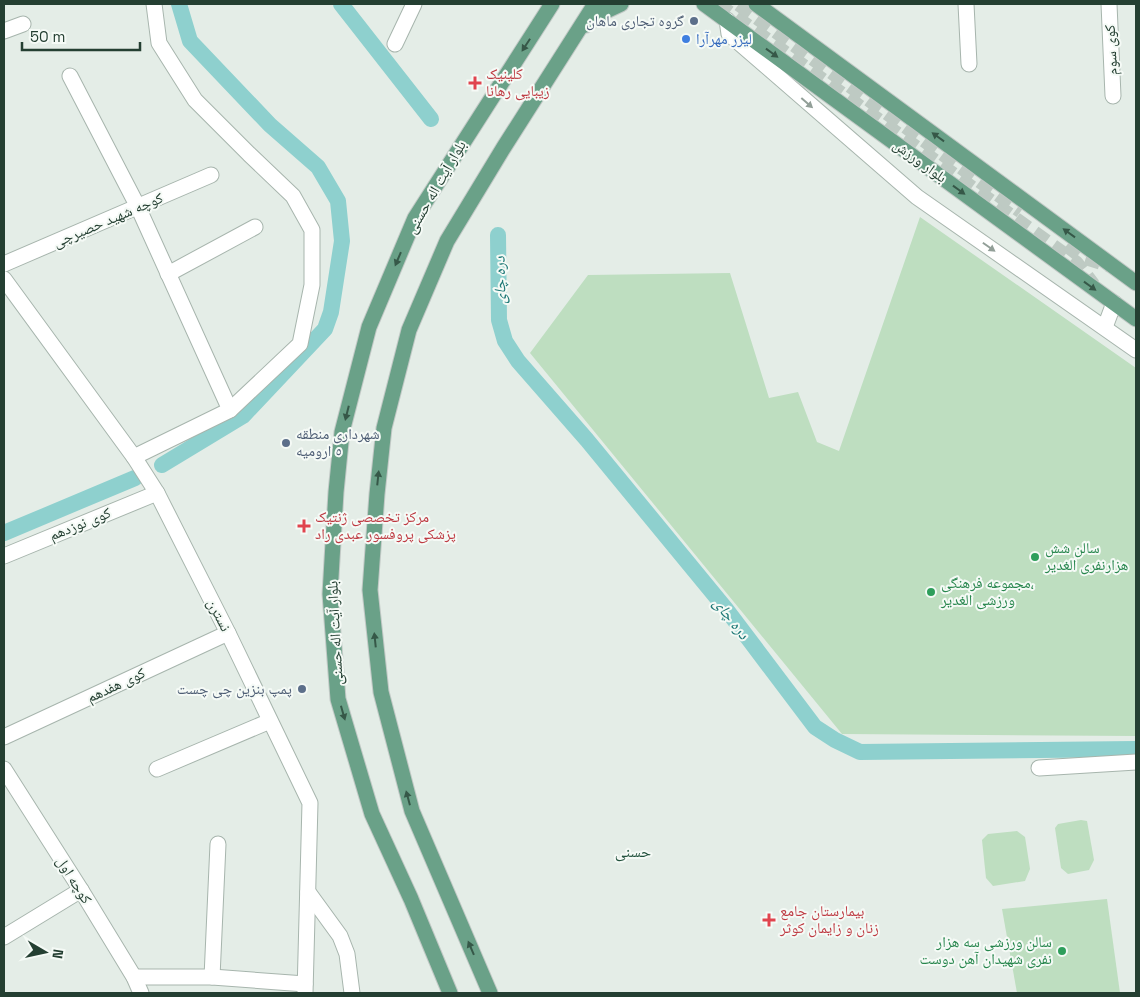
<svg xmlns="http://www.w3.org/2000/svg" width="1140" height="997" viewBox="0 0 1140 997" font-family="'Space Grotesk','Noto Naskh Arabic',sans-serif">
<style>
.green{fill:#bedec0}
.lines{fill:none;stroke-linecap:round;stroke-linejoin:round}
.canal{stroke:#8ed0ce;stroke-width:16}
.major-tunnel{stroke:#becac3;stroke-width:15;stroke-dasharray:15 8;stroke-linecap:butt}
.minor-casing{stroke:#a7b5ad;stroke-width:17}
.major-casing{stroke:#c2c9c6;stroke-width:17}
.minor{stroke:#fff;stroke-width:15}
.major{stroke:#6aa188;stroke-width:15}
.oneway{fill:#365848}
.oneway2{fill:#929f98}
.service-dot{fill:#5c6f8a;stroke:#f5faf6;stroke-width:2}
.shop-dot{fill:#3f7fe0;stroke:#f5faf6;stroke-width:2}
.health-dot{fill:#e0444e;stroke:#f5faf6;stroke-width:2}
.leisure-dot{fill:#2e9e5b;stroke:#f5faf6;stroke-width:2}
.labels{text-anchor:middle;stroke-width:4;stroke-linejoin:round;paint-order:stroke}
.service-label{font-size:15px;fill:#4e5e75;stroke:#f5faf6;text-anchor:end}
.shop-label{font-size:15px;fill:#366cbe;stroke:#f5faf6;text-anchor:start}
.street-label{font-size:15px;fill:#243f32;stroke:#f5faf6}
.health-label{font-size:15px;fill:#be3a42;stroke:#f5faf6;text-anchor:start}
.leisure-label{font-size:15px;fill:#27864d;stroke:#f5faf6;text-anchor:start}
.water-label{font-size:16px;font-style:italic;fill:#1f7977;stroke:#f5faf6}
.neighbourhood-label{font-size:16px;fill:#20503b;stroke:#f5faf6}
</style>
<rect width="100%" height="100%" fill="#e4ede7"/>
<g class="green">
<polygon points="920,217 1136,368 1136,736 842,734 530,353 588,275 730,273 769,398 798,392 817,442 839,451"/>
<polygon points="1081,820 1087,821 1094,860 1089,870 1068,874 1061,868 1055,828 1058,824"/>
<polygon points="1017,831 1025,837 1030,869 1025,881 993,886 986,878 982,840 988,834"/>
<polygon points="1107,899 1120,993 1017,993 1002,909"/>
</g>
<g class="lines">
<g class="canal">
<polyline points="341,4 431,119"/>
<polyline points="498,235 499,320 505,341 518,361 587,440 726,609 815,727 835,740 860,752 1136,749"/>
<polyline points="162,465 243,416 325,329 331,312 342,241 338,201 318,167 270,125 190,41 179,4"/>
<polyline points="4,533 135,478"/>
</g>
<g class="major-tunnel">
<polyline points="717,4 1076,263 1093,285"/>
<polyline points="739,4 1021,211"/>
<polyline points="1067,245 1081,256 1109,265"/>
</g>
<g class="minor-casing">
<g id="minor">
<polyline points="966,4 969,64"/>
<polyline points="1109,4 1113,96"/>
<polyline points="727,20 729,34 917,197 1136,350"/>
<polyline points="4,31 23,24"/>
<polyline points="395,44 414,4"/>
<polyline points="70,76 138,207 230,410"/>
<polyline points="4,264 211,175"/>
<polyline points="168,274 255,227"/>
<polyline points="4,279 134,457 157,493 228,633 310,803 305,993"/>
<polyline points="1105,327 1114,303"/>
<polyline points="134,457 230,410 300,344 312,285 312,230 293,196 249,154 195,100 159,43 154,4"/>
<polyline points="4,556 157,493"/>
<polyline points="4,737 228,633"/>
<polyline points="1039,768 1136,762"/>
<polyline points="4,769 81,890 134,977 141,993"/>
<polyline points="157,769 270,721"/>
<polyline points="308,892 340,936 347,954 352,993"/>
<polyline points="4,937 81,890"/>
<polyline points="134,977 212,977 305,984"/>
<polyline points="212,977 218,844"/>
</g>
</g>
<g class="major-casing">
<g id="major">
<polyline points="704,4 1136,319"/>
<polyline points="756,4 1136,283"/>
<polyline points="586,25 604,12 621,4"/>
<polyline points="450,993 411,899 372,814 338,699 330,594 336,492 342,432 369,327 415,218 552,4"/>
<polyline points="490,993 412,811 381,692 370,590 377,494 384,428 409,330 447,241 504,147 595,4"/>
</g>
</g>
<use href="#minor" class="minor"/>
<use href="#major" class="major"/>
</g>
<defs><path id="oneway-solid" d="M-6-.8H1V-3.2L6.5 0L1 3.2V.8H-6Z" transform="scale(1.25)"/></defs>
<g class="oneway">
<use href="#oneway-solid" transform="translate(526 45) rotate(123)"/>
<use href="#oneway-solid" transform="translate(772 53) rotate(36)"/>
<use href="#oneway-solid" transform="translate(938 137) rotate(-144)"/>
<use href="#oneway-solid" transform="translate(959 190) rotate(36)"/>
<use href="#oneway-solid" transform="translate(1069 233) rotate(-144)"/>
<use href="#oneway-solid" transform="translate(398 259) rotate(113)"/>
<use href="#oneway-solid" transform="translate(1090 286) rotate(36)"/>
<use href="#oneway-solid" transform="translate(347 413) rotate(104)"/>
<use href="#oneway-solid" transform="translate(378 478) rotate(-84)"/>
<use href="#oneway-solid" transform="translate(375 640) rotate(-96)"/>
<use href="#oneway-solid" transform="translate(343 713) rotate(74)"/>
<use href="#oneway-solid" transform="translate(408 798) rotate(-105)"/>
<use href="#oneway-solid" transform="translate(471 948) rotate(-113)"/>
</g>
<g class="oneway2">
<use href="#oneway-solid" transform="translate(807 103) rotate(41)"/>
<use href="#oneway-solid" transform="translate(989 247) rotate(35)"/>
</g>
<g class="service-dot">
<circle cx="694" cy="21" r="5"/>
<circle cx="286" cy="443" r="5"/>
<circle cx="302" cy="689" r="5"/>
</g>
<circle class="shop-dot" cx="686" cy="39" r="5"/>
<g class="health-dot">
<path d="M472.5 75.5h5v5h5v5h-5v5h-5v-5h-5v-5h5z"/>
<path d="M301.5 518.5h5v5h5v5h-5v5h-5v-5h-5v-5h5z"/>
<path d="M766.5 912.5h5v5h5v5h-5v5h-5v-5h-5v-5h5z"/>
</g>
<g class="leisure-dot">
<circle cx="1035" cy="557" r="5"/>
<circle cx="931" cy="592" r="5"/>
<circle cx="1062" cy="951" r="5"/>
</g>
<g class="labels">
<g class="service-label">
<text x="684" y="26">گروه تجاری ماهان</text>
<text x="296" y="439" text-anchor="start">شهردارى منطقه<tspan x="296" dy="17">٥ ارومیه</tspan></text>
<text x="292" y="694">پمپ بنزین چى چست</text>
</g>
<g class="shop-label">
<text x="696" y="44">لیزر مهرآرا</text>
</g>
<g class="street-label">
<text transform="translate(1111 50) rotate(-93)" y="5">کوی سوم</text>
<text transform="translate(920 161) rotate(36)" y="5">بلوار ورزش</text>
<text transform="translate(436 187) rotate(-60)" y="5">بلوار آیت اله حسنی</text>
<text transform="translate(108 220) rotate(-23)" y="5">کوچه شهید حصیرچی</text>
<text transform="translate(80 524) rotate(-22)" y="5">کوی نوزدهم</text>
<text transform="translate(219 615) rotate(63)" y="5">نسترن</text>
<text transform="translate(335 633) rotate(-93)" y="5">بلوار آیت اله حسنی</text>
<text transform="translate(116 685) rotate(-25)" y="5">کوی هفدهم</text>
<text transform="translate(74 880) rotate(58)" y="5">کوچه اول</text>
</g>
<g class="health-label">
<text x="486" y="79">کلینیک<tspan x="486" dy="17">زیبایی رهانا</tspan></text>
<text x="315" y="522">مرکز تخصصی ژنتیک<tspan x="315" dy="17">پزشکی پروفسور عبدی راد</tspan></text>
<text x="780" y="916">بیمارستان جامع<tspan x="780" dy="17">زنان و زایمان کوثر</tspan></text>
</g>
<g class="leisure-label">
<text x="1045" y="553">سالن شش<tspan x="1045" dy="17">هزارنفری الغدیر</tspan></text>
<text x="941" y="588">مجموعه فرهنگی،<tspan x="941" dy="17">ورزشی الغدیر</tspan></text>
<text x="1052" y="947" text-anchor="end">سالن ورزشی سه هزار<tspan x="1052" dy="17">نفری شهیدان آهن دوست</tspan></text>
</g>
<g class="water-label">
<text transform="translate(499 280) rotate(-91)" y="6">دره چای</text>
<text transform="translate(732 618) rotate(52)" y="6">دره چای</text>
</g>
<g class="neighbourhood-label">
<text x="633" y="857">حسنی</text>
</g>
</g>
<rect width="1140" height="997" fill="none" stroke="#243f32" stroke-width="10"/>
<g transform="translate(45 952) rotate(99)" stroke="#f5faf6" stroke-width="4" paint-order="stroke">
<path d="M0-4L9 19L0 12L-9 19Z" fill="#243f32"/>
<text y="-8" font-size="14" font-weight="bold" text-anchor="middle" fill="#243f32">N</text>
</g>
<path d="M22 42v8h118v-8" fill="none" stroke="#243f32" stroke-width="2.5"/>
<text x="30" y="42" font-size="15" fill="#243f32" stroke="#f5faf6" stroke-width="4" paint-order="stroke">50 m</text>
</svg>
